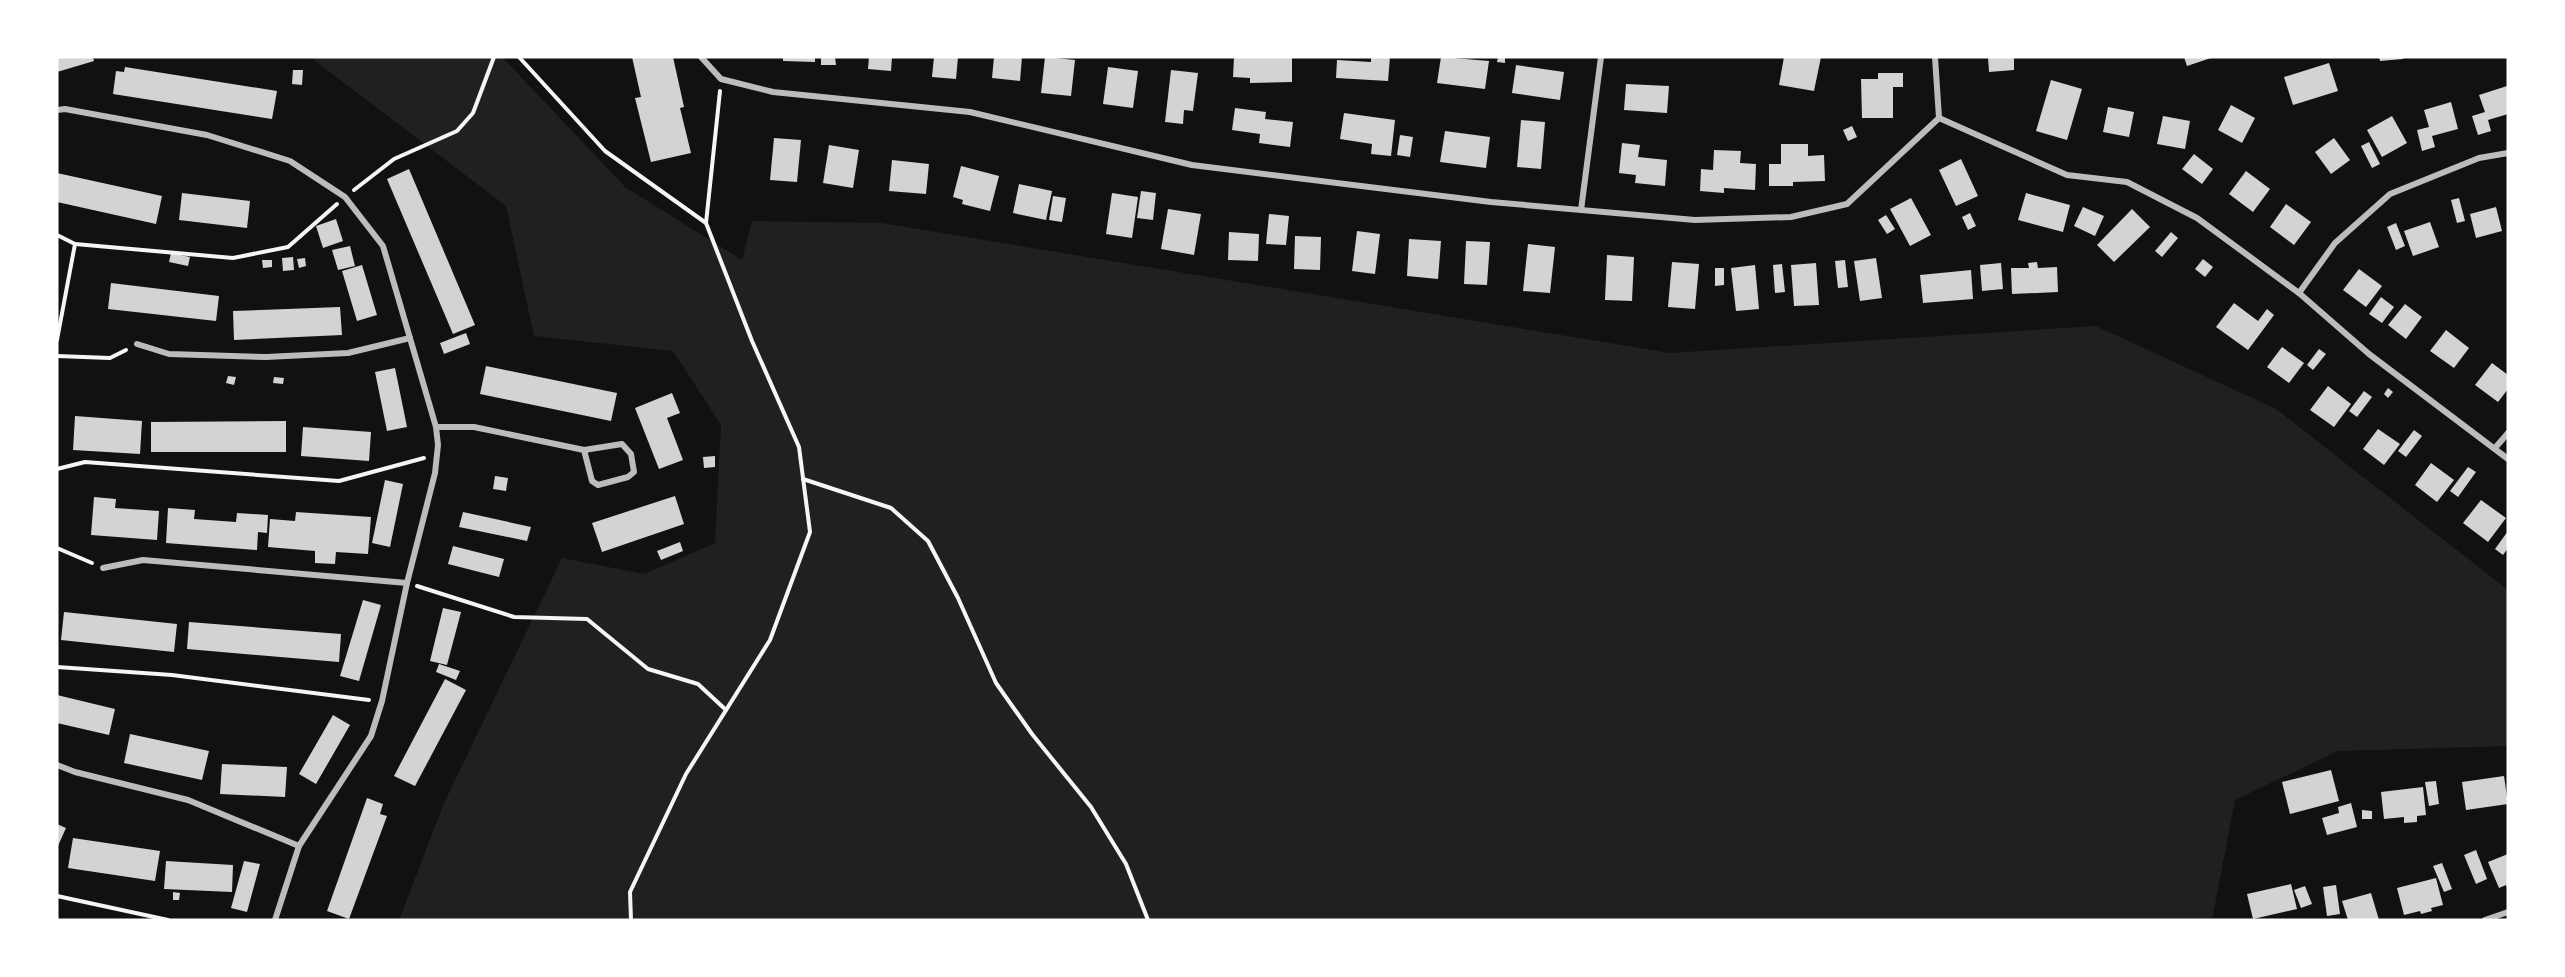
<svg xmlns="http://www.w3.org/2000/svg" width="2565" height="977" viewBox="0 0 2565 977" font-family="'Roboto Condensed',sans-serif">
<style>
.green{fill:#202020}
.building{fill:#d3d3d3}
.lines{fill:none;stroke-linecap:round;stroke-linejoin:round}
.path{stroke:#f5f5f5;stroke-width:4}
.minor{stroke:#bcbcbc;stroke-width:6}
</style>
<rect width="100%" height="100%" fill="#111"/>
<polygon class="green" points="310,57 502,57 625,187 742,260 752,221 881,223 1670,353 2096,326 2276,409 2508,590 2508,746 2338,751 2235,800 2212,920 399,920 444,803 562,558 644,574 715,543 721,425 673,351 534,336 506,206"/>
<g class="building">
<polygon points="57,57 93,57 94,61 57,72"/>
<polygon points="632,57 673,57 684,107 680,108 691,153 651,162 635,98 641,97"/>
<polygon points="783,57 815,57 815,62 783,61"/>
<polygon points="821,57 835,57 836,65 821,65"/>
<polygon points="869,57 892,57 891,71 868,69"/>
<polygon points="934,57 958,57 956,79 932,77"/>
<polygon points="994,57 1022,57 1020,81 992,78"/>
<polygon points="1045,57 1075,60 1071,96 1041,93"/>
<polygon points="1234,57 1292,57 1292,82 1250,83 1250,78 1233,77"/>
<polygon points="1371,57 1390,57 1388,81 1336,78 1337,60 1371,62"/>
<polygon points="1441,57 1489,61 1485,89 1437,83"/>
<polygon points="1498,57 1505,57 1505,63 1497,62"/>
<polygon points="1784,57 1821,57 1814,91 1779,85"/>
<polygon points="1988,57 2014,57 2014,70 1989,72"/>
<polygon points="2184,57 2214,57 2187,66"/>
<polygon points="2379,57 2403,57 2403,59 2380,61"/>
<polygon points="2329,63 2338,91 2293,105 2284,77"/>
<polygon points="1516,65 1564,72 1560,100 1512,93"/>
<polygon points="125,67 277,91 272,119 113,94 116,71 124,72"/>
<polygon points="1108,67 1138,71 1133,108 1103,104"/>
<polygon points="293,70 303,70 302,85 292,84"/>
<polygon points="1171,70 1198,73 1193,111 1184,110 1183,124 1165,122"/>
<polygon points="1878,73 1903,73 1903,87 1893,87 1893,118 1862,118 1861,79 1878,79"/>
<polygon points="2051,80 2082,89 2067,140 2036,131"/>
<polygon points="1626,84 1669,86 1667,113 1624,110"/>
<polygon points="2507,86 2508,114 2488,120 2491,131 2478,135 2472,116 2485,112 2479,95"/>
<polygon points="2451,102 2458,129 2432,136 2435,147 2422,151 2417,130 2429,127 2424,110"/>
<polygon points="2231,105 2255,118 2242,143 2218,130"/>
<polygon points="2108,107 2134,112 2129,137 2103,132"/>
<polygon points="1235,108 1266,112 1265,119 1293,122 1290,147 1259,143 1260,134 1232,130"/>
<polygon points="1344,113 1395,120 1391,156 1371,154 1372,144 1340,139"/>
<polygon points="2163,116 2190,121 2185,149 2157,144"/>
<polygon points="2392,116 2407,143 2382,157 2367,130"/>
<polygon points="1521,120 1545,122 1541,169 1517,167"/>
<polygon points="1852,126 1857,137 1848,141 1843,130"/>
<polygon points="1445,131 1490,137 1486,168 1440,162"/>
<polygon points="1400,135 1413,137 1410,157 1397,155"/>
<polygon points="774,138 801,140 797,182 770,180"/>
<polygon points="2334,138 2350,160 2331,174 2315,152"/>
<polygon points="2369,142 2380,164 2372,168 2361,146"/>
<polygon points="1622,143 1640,145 1638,157 1667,160 1665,186 1635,183 1636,175 1619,173"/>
<polygon points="1781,144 1808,144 1808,156 1824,155 1825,181 1793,182 1793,186 1769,186 1769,164 1781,164"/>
<polygon points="829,145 859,150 853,188 823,183"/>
<polygon points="1714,150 1741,151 1740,163 1756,164 1755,190 1724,188 1724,193 1700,191 1701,169 1713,170"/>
<polygon points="2194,154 2213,169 2202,184 2182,169"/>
<polygon points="1961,159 1978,196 1956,206 1939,170"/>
<polygon points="892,160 929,164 926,194 889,191"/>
<polygon points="961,166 999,176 990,211 962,204 963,200 953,197"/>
<polygon points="409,169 475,325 453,334 387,179"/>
<polygon points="2246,171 2270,189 2253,212 2229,194"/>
<polygon points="57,173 162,196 156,224 57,202"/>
<polygon points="1019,184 1052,191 1046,220 1013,213"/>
<polygon points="1141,191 1156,193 1153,220 1137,218"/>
<polygon points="182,193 250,201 247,228 179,220"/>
<polygon points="1112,193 1138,197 1132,238 1106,234"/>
<polygon points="2026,193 2070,205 2063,232 2018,220"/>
<polygon points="1053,196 1066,198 1062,222 1049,220"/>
<polygon points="1911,198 1931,235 1910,246 1890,209"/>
<polygon points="2459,198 2465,221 2457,223 2451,200"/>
<polygon points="2286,204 2311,222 2294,245 2270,227"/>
<polygon points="2083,207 2104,216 2095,236 2074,226"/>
<polygon points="2496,207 2502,231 2476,238 2470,214"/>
<polygon points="1168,209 1201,214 1194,255 1161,249"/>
<polygon points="2132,209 2150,227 2114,262 2097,245"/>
<polygon points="1970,213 1976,226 1968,230 1962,217"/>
<polygon points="1269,214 1289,216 1286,245 1266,244"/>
<polygon points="1886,215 1895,229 1887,234 1878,220"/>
<polygon points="336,219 343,241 323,248 316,226"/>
<polygon points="2430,222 2439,247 2413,256 2404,231"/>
<polygon points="2396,223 2405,246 2396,250 2387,227"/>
<polygon points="1357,231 1380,234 1375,274 1352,271"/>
<polygon points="1229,232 1259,234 1258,261 1228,260"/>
<polygon points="2171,232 2178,238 2162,257 2155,251"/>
<polygon points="1295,236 1321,237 1320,270 1294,269"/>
<polygon points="1409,239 1441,241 1438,279 1407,276"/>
<polygon points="1466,241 1490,242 1487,285 1464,284"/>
<polygon points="1528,244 1555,247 1550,293 1523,291"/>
<polygon points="350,246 355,266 338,270 332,250"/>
<polygon points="171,253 190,257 188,266 169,262"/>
<polygon points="1607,255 1634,257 1632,301 1605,300"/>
<polygon points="293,257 294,270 283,271 282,258"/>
<polygon points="305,258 306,266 299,268 297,259"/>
<polygon points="1876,258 1882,298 1860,301 1854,261"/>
<polygon points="2203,259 2213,267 2205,277 2195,269"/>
<polygon points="262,260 272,260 272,267 263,268"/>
<polygon points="1845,260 1848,287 1838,288 1835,261"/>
<polygon points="1672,262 1699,264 1695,309 1668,307"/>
<polygon points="2037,262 2038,268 2057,267 2058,292 2012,294 2011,268 2029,268 2028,263"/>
<polygon points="1816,263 1819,305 1794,306 1791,265"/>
<polygon points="2001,263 2003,289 1982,291 1980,265"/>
<polygon points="1782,264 1785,292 1775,293 1773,265"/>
<polygon points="362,265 377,315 357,321 342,271"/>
<polygon points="1755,265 1759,309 1736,311 1731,268"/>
<polygon points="1715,268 1724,268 1724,285 1715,286"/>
<polygon points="2359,269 2382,286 2366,307 2343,290"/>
<polygon points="1971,270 1973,299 1923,303 1920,275"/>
<polygon points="111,283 219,296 216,321 108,309"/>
<polygon points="2381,297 2394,307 2382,323 2369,314"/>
<polygon points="2234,303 2258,321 2267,309 2274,315 2248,350 2216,327"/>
<polygon points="2405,304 2422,317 2406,339 2388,325"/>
<polygon points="340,307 342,335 234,340 233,311"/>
<polygon points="2446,330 2469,348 2454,368 2430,351"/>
<polygon points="466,333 470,344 444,354 440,343"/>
<polygon points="2282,347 2304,363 2289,383 2267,367"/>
<polygon points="2319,349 2326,354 2313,370 2307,365"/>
<polygon points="2492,363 2508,375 2508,389 2498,402 2475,385"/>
<polygon points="486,366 617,393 611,421 480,394"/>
<polygon points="395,368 407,427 387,431 375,372"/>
<polygon points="228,376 236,377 234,385 226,383"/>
<polygon points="274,377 284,378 283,384 273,383"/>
<polygon points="2328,386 2351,404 2334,427 2310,410"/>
<polygon points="2388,388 2393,392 2388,398 2384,394"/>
<polygon points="2364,391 2372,397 2357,417 2349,411"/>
<polygon points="672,393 680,413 667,418 683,460 659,469 635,408"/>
<polygon points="75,416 142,421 140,454 73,450"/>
<polygon points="286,421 286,452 151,452 151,422"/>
<polygon points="303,427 371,432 369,461 301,456"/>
<polygon points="2378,429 2400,444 2384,465 2363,449"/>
<polygon points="2414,430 2422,436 2406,457 2398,451"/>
<polygon points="715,456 715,467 704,468 703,457"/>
<polygon points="2431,463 2454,480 2437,502 2415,485"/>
<polygon points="2468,467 2476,472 2458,497 2450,491"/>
<polygon points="495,476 508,478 506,491 493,489"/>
<polygon points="385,480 403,484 390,547 372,543"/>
<polygon points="675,496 684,524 602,552 592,523"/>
<polygon points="94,497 116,499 115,508 159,511 157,540 91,535"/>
<polygon points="2481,500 2506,518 2488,542 2463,523"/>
<polygon points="168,508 195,510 194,519 236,522 237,513 268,515 267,533 258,532 257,550 166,543"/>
<polygon points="296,512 371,517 368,554 336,552 335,564 315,563 315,551 268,547 270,519 295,521"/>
<polygon points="463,512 531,527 527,541 459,527"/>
<polygon points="2508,531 2508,548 2503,555 2495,549"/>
<polygon points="680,542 683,551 661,560 657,551"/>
<polygon points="453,546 504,559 499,577 448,564"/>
<polygon points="363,600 381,605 359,681 340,676"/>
<polygon points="443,608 461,612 447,665 430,661"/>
<polygon points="64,612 177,624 174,652 61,640"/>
<polygon points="189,622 341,634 339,662 187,649"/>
<polygon points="439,664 460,671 456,680 436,672"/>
<polygon points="445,679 466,690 415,786 394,776"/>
<polygon points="57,695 115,709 109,735 57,723"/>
<polygon points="333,715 350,725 316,784 299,774"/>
<polygon points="130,734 209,751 202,780 124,763"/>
<polygon points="222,764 287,767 285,797 220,794"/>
<polygon points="2331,770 2339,801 2290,814 2282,782"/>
<polygon points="2504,776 2508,804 2466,810 2462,782"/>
<polygon points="2436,781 2439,804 2429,806 2425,782"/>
<polygon points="2423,787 2426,815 2417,816 2417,822 2404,823 2404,817 2384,819 2381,792"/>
<polygon points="367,798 383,804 380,814 387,816 349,919 327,911"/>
<polygon points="2351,803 2357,827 2327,835 2322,818 2339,813 2338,807"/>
<polygon points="2362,810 2372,811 2372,819 2362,819"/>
<polygon points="57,824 66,828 57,848"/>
<polygon points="73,838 160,851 155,881 68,868"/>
<polygon points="2476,850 2487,879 2476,884 2464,855"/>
<polygon points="2508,854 2508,890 2506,885 2499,888 2488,862"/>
<polygon points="166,861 233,865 232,892 164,889"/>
<polygon points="244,861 260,864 247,912 231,908"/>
<polygon points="2442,863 2452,889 2444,892 2433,866"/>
<polygon points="2436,878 2443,905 2431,908 2432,911 2421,914 2420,911 2404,915 2397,888"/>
<polygon points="2291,884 2297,909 2253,919 2247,894"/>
<polygon points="2336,885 2340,914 2327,916 2323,887"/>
<polygon points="2305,886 2312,904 2301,908 2294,890"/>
<polygon points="173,892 180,893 179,900 173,900"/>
<polygon points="2371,893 2379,920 2348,920 2342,901"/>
</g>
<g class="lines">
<g class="path">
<polyline points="519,57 605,151 706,223 752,341 799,447 810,532 770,640 686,774 630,892 631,920"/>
<polyline points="354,190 394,159 457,131 473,113 494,57"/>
<polyline points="706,223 720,91"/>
<polyline points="57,235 75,244 57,340"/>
<polyline points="75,244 233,258 288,247 337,204"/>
<polyline points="57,356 110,358 126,350"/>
<polyline points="57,469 85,462 339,481 424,458"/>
<polyline points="803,479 891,508 928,541 958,598 996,683 1032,734 1091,807 1126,864 1148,920"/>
<polyline points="57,548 92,563"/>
<polyline points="417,586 514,617 587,619 648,669 698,684 726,710"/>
<polyline points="57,667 172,675 369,700"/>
<polyline points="57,896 168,920"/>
</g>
<g class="minor">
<polyline points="701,57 721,79 773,92 970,112 1192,165 1491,202 1695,220 1791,217 1847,204 1939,118 1935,57"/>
<polyline points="57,110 65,109 207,135 290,161 345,197 383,246 436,427 438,445 435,473 407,583 382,701 371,736 299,846 275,920"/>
<polyline points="1939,118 2067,175 2127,182 2197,218 2299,293 2369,354 2508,459"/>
<polyline points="1581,210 1601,57"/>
<polyline points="2299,293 2335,243 2390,194 2479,158 2508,153"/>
<polyline points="137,344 169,354 266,357 348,353 410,338"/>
<polyline points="436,427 474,427 584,450 622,444 631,454 634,472 628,477 598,485 592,481 584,450"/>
<polyline points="2495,448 2508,433"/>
<polyline points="103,568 143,560 407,583"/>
<polyline points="57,765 75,772 188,800 299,846"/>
<polyline points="2485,920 2508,912"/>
</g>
</g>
<rect width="2565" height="977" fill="none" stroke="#ffffff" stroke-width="117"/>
</svg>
